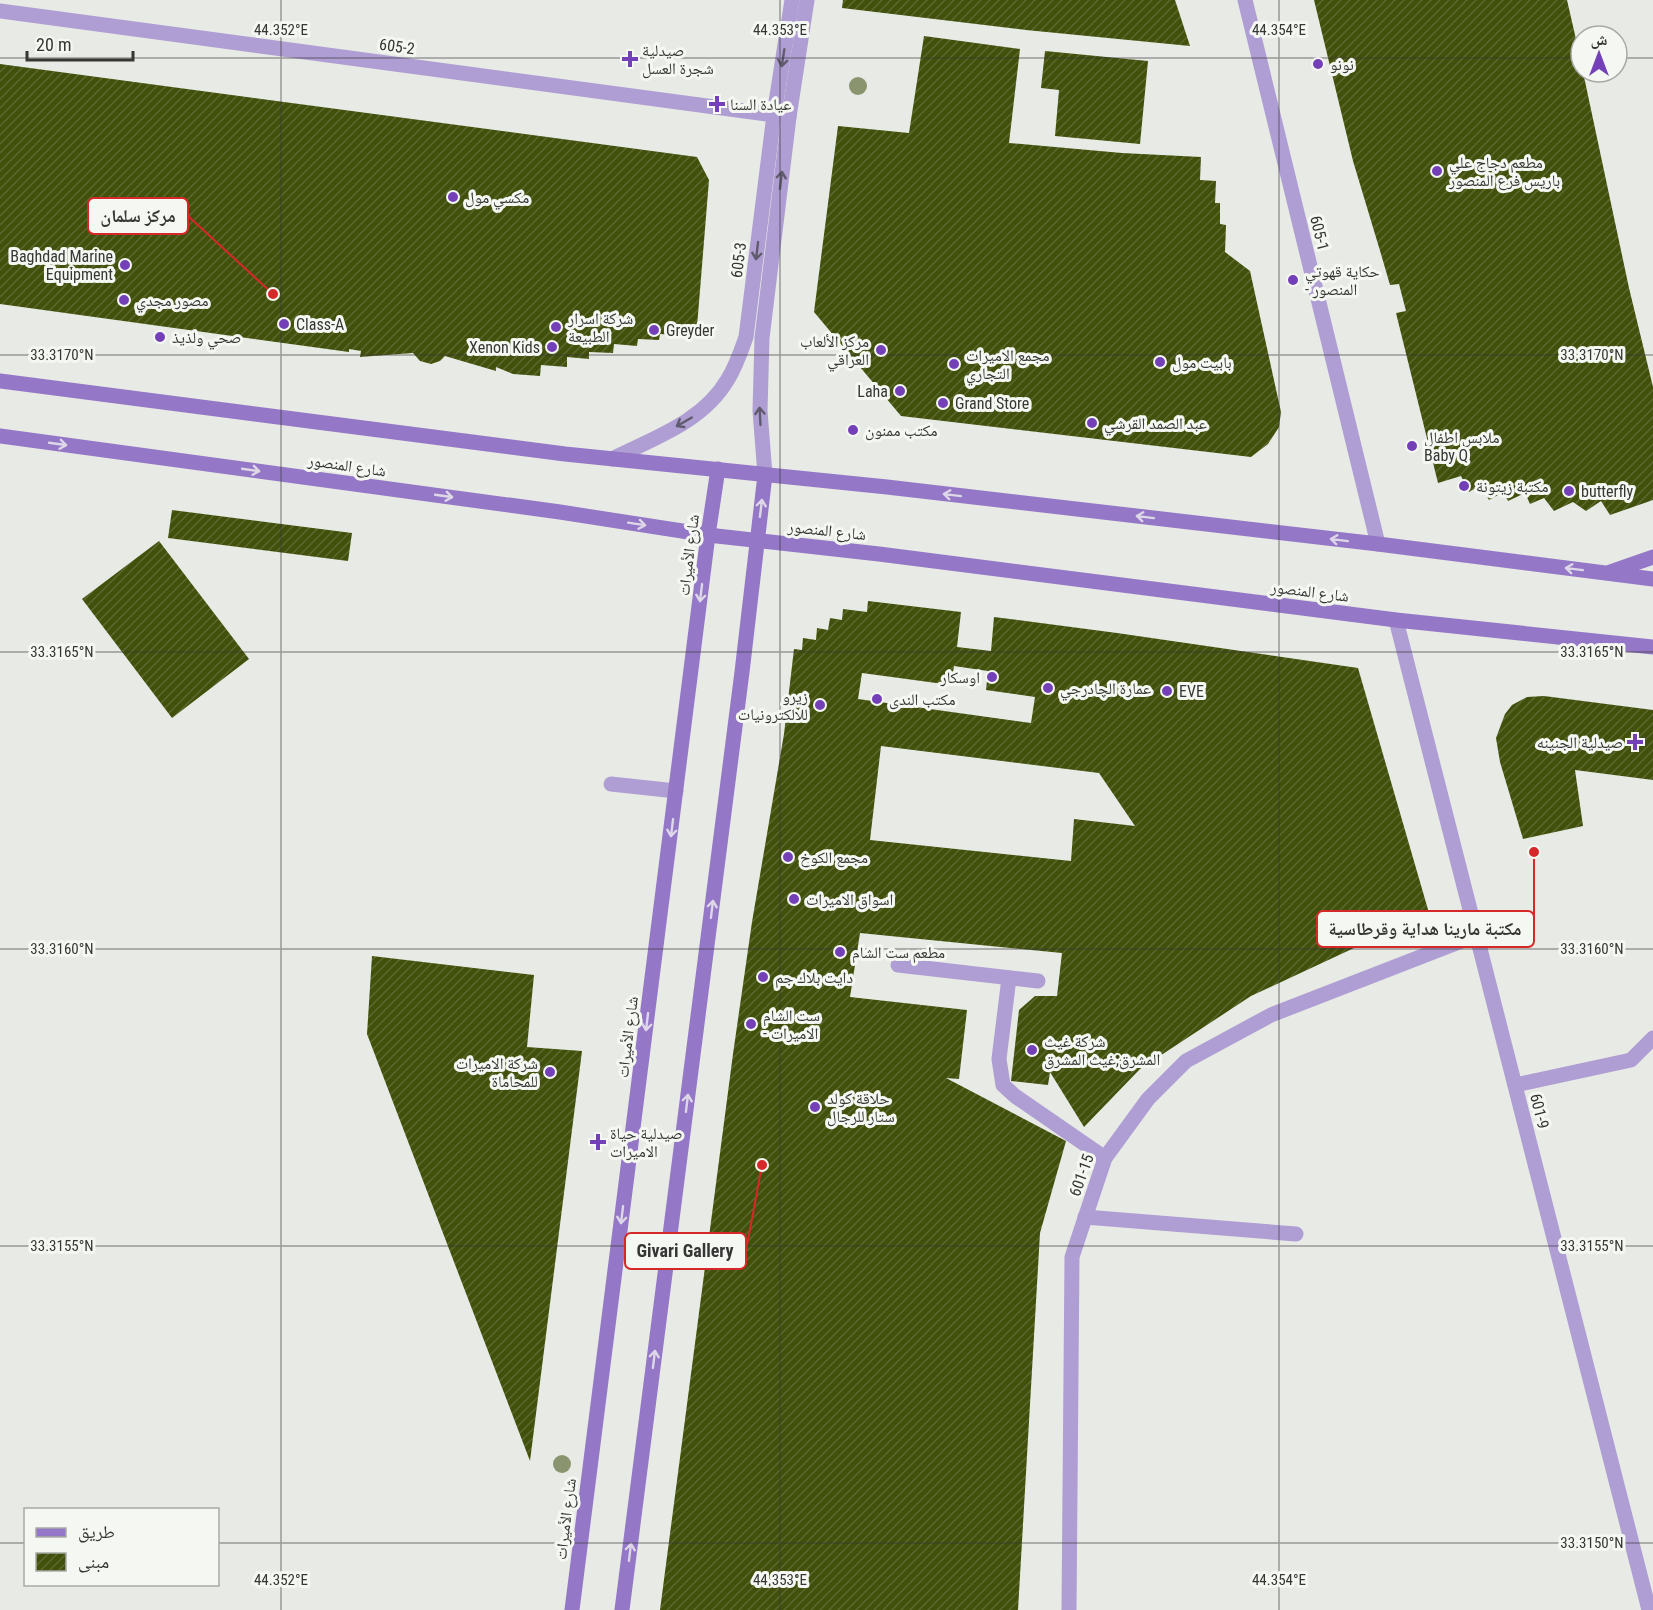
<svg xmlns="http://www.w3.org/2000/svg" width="1653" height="1610" viewBox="0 0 1653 1610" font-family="'Roboto Condensed','Noto Naskh Arabic',sans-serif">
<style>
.building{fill:url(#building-hatch);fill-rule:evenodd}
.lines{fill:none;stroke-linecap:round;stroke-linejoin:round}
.lane{stroke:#af9ed3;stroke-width:15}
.street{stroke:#af9ed3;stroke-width:15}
.secondary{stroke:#9477c6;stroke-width:15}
.tree{fill:#8a946f}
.oneway{stroke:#605b6c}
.oneway2{stroke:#ddd7e7}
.ticks{fill:none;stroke:#363735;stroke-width:1.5;stroke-opacity:0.45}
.poi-dot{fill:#7340b7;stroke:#f5f7f2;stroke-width:2}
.labels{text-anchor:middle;stroke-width:6;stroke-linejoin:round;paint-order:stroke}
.street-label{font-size:16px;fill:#363735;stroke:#f5f7f2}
.poi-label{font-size:16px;fill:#363735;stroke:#f5f7f2;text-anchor:start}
.ticks-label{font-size:15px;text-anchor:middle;fill:#363735;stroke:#f5f7f2;stroke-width:6;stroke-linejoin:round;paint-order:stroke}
.leader{fill:none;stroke:#d62828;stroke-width:2}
.callout-dot{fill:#d62828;stroke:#f5f7f2;stroke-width:2}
.callout{fill:#f5f7f2;stroke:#d62828;stroke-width:2}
.callout-label{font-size:18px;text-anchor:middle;font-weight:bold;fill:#363735}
</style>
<defs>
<pattern id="building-hatch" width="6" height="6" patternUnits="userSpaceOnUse" patternTransform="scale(1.5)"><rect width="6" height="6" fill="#41510b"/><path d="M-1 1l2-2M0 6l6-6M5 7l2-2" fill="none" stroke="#5b6830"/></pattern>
</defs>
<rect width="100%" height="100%" fill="#e8eae5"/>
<g class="building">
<polygon points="843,0 1175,0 1190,46 1026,30 842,8"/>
<polygon points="1314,0 1567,0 1581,61 1581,72 1583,72 1629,288 1653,387 1653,500 1610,515 1601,501 1586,511 1573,502 1554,511 1544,498 1530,504 1525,493 1508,501 1503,492 1489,500 1481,485 1469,492 1461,476 1438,483 1396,313 1406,311 1399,284 1390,285 1381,254 1353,161"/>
<polygon points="924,36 1020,49 1009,143 1122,153 1201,157 1200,180 1216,181 1215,203 1220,203 1220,224 1226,225 1225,252 1250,271 1281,412 1279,427 1268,444 1251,457 901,416 814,312 838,126 909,133"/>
<polygon points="1045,51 1148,61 1140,144 1055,136 1059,90 1041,88"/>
<polygon points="0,64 697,157 709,180 697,327 694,333 688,336 660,334 659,340 638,339 637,346 614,344 613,353 589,352 589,359 567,357 567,367 541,365 540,376 513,374 496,367 496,371 445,356 440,361 431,364 420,361 413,353 360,357 361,351 349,349 349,352 0,304"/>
<polygon points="172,510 352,533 348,561 168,538"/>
<polygon points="159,541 249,659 172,718 82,599"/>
<path d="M868,601l93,11 -4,35 34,4 3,-34 123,16 241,35 71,245 -178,83 -111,73 -56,58 -34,-55 -2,13 -37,-4 8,-71 16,-14h22l5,-43 -202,-20 -10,64 117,13 -8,69 -13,-1 120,63 -26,92 -22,377h-358l73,-556 19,-132 32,-188 10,-85 8,1 1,-12 13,2 1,-12 11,2 2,-12 12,2 1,-11 24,3zM954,666l34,5 -2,19 49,7 -4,26 -173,-24 4,-26 89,12zM881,746l218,27 36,53 -61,-7 -3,42 -201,-21z"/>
<polygon points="1544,696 1653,710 1653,780 1575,770 1583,826 1523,839 1500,762 1496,738 1505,714 1512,705 1527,697"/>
<polygon points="372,956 534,975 527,1047 582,1051 530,1461 367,1034"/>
</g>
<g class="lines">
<g class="lane">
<polyline points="611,784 676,791"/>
<polyline points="898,965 1038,981"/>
<polyline points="1009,978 999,1059 1003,1085 1015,1096 1105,1158"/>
<polyline points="1515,1085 1631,1060 1653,1038"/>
<polyline points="1085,1217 1296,1234"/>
</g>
<g class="street">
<polyline points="1245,0 1378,544"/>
<polyline points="0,11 789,117"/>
<path d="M612,459c42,-21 91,-37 116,-80 8,-13 13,-28 18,-42l28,-222 18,-115"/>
<polyline points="765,475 760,411 762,338 789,117 807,0"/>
<polyline points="1396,620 1649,1610"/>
<polyline points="1069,1610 1072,1257 1105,1158 1148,1099 1186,1061 1271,1015 1477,935"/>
</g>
<g class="secondary">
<polyline points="0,381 565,454 887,487 1378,544 1653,579"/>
<polyline points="0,436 560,512 708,535 879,554 1396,620 1653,647"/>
<polyline points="1610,572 1653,557"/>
<polyline points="572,1610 708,535 718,469"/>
<polyline points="622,1610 742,672 765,475"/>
</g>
</g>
<g class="tree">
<circle cx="858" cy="86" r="9"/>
<circle cx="562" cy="1464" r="9"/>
</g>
<defs><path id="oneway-shaft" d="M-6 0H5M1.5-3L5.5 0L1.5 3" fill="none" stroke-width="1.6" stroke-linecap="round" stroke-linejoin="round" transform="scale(1.5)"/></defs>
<g class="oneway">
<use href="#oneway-shaft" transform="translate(783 58) rotate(99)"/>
<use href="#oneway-shaft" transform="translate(781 180) rotate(-83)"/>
<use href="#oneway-shaft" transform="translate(757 251) rotate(97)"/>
<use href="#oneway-shaft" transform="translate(760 416) rotate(-93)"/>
<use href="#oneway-shaft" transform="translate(684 422) rotate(150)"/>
</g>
<g class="oneway2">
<use href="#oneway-shaft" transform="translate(58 444) rotate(8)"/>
<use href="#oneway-shaft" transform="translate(251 470) rotate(8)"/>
<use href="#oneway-shaft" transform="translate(952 495) rotate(-173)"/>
<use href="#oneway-shaft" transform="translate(444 496) rotate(8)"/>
<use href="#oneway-shaft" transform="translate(761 508) rotate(-83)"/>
<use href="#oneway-shaft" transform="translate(1145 517) rotate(-173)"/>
<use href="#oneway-shaft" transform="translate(637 524) rotate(9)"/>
<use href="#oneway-shaft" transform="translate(1339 540) rotate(-173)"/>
<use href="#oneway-shaft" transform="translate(1574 569) rotate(-173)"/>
<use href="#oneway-shaft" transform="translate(701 593) rotate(97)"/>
<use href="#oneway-shaft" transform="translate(672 828) rotate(97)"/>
<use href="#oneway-shaft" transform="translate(712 909) rotate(-83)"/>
<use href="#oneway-shaft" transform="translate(647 1022) rotate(97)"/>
<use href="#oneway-shaft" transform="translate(687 1103) rotate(-83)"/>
<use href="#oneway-shaft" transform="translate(622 1215) rotate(97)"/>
<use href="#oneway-shaft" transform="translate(654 1359) rotate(-83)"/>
<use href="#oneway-shaft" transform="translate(630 1552) rotate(-83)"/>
</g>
<path class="ticks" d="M281,0v1610M780,0v1610M1279,0v1610M0,58h1581M1617,58h36M0,355h1653M0,652h1653M0,949h1653M0,1246h1653M0,1543h26M218,1543h1435"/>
<g class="poi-dot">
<path d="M627 50h6v6h6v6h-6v6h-6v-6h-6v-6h6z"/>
<circle cx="1318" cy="64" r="6"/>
<path d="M714 95h6v6h6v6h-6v6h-6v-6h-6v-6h6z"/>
<circle cx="1437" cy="171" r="6"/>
<circle cx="453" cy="197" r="6"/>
<circle cx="125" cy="265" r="6"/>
<circle cx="1293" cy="280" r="6"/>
<circle cx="124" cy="300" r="6"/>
<circle cx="284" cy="324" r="6"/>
<circle cx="556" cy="327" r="6"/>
<circle cx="654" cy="330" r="6"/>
<circle cx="160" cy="337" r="6"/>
<circle cx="552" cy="347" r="6"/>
<circle cx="881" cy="350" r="6"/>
<circle cx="1160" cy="362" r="6"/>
<circle cx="954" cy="364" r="6"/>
<circle cx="900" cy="391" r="6"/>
<circle cx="943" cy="403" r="6"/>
<circle cx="1092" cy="423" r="6"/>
<circle cx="853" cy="430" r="6"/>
<circle cx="1412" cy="446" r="6"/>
<circle cx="1464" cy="486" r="6"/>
<circle cx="1569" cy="491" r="6"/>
<circle cx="992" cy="677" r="6"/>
<circle cx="1048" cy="688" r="6"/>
<circle cx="1167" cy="691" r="6"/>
<circle cx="877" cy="699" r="6"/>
<circle cx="820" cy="705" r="6"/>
<path d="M1632 733h6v6h6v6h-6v6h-6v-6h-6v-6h6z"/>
<circle cx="788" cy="857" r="6"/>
<circle cx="794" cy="899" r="6"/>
<circle cx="840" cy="952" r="6"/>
<circle cx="763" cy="977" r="6"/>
<circle cx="751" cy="1024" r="6"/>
<circle cx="1032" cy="1050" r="6"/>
<circle cx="550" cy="1072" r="6"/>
<circle cx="815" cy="1107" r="6"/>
<path d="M595 1133h6v6h6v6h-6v6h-6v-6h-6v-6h6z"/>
</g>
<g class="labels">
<g class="street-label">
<text transform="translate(397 46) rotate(8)" y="6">605-2</text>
<text transform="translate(1320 233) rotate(76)" y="6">605-1</text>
<text transform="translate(738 260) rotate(-83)" y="6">605-3</text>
<text transform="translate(347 465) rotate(8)" y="6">شارع المنصور</text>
<text transform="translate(827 530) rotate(6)" y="6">شارع المنصور</text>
<text transform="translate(688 555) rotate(-83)" y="6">شارع الأميرات</text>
<text transform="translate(1310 591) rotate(7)" y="6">شارع المنصور</text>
<text transform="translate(627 1037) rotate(-83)" y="6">شارع الأميرات</text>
<text transform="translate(1540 1111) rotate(76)" y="6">601-9</text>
<text transform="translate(1081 1175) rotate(-70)" y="6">601-15</text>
<text transform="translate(565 1519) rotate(-83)" y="6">شارع الأميرات</text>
</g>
<g class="poi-label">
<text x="642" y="56">صيدلية<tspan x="642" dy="18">شجرة العسل</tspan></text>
<text x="1330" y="70">نونو</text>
<text x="730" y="110">عيادة السنا</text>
<text x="1449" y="168">مطعم دجاج علي<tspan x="1449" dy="18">باريس فرع المنصور</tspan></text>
<text x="465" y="203">مكسي مول</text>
<text x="113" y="262" text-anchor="end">Baghdad Marine<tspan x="113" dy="18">Equipment</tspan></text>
<text x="1305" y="277">حكاية قهوتي<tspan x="1305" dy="18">- المنصور</tspan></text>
<text x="136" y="306">مصور مجدي</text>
<text x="568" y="324">شركة اسرار<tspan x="568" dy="18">الطبيعة</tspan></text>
<text x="296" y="330">Class-A</text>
<text x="666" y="336">Greyder</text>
<text x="172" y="343">صحي ولذيذ</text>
<text x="869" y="347" text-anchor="end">مركز الألعاب<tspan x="869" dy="18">العراقي</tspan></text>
<text x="540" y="353" text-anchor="end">Xenon Kids</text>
<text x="966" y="361">مجمع الاميرات<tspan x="966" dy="18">التجاري</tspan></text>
<text x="1172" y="368">بابيت مول</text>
<text x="888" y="397" text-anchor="end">Laha</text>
<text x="955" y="409">Grand Store</text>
<text x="1104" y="429">عبد الصمد القرشي</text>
<text x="865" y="436">مكتب ممنون</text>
<text x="1424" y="443">ملابس اطفال<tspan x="1424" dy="18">Baby Q</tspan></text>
<text x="1476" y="492">مكتبة زيتونة</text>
<text x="1581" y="497">butterfly</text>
<text x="980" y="683" text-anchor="end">اوسكار</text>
<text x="1060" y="694">عمارة الچادرجي</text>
<text x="1179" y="697">EVE</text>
<text x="808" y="702" text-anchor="end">زيرو<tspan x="808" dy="18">للالكترونيات</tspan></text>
<text x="889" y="705">مكتب الندى</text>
<text x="1623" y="748" text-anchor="end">صيدلية الجنينه</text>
<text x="800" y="863">مجمع الكوخ</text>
<text x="806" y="905">اسواق الاميرات</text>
<text x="852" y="958">مطعم ست الشام</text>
<text x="775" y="983">دايت بلاك جم</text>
<text x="763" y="1021">ست الشام<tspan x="763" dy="18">- الاميرات</tspan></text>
<text x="1044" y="1047">شركة غيث<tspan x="1044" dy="18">المشرق;غيث المشرق</tspan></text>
<text x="538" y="1069" text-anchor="end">شركة الاميرات<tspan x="538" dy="18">للمحاماة</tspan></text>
<text x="827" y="1104">حلاقة كولد<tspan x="827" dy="18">ستار للرجال</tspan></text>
<text x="610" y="1139">صيدلية حياة<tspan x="610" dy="18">الاميرات</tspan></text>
</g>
</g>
<g class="ticks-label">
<text x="281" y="35">44.352°E</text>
<text x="780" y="35">44.353°E</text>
<text x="1279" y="35">44.354°E</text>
<text x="62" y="360">33.3170°N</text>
<text x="1592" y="360">33.3170°N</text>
<text x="62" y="657">33.3165°N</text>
<text x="1592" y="657">33.3165°N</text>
<text x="62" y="954">33.3160°N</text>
<text x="1592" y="954">33.3160°N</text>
<text x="62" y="1251">33.3155°N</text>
<text x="1592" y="1251">33.3155°N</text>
<text x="1592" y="1548">33.3150°N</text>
<text x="281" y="1585">44.352°E</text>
<text x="780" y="1585">44.353°E</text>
<text x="1279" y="1585">44.354°E</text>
</g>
<path class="leader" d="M273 294L188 216M1534 852L1534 929M762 1165L746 1251"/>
<g class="callout-dot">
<circle cx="273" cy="294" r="6"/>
<circle cx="1534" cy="852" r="6"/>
<circle cx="762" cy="1165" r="6"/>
</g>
<g class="callout">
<rect x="88" y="198" width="100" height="36" rx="6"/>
<rect x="1317" y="911" width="217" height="36" rx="6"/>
<rect x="625" y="1233" width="121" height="36" rx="6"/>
</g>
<g class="callout-label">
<text x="138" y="222">مركز سلمان</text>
<text x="1425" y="935">مكتبة مارينا هداية وقرطاسية</text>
<text x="685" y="1257">Givari Gallery</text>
</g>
<rect x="24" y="1508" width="195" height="78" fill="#f5f7f2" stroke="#a9aaa6" stroke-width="1.5"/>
<rect x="36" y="1528" width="30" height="9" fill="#9477c6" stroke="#a9aaa6" stroke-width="1.5"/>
<text x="78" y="1538" font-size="18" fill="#363735">طريق</text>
<rect x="36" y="1553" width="30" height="18" fill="url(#building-hatch)" stroke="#a9aaa6" stroke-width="1.5"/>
<text x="78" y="1568" font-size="18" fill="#363735">مبنى</text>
<g transform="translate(1599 54)"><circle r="28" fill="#f5f7f2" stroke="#a9aaa6" stroke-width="1.5"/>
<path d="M0-4.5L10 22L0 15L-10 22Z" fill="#7340b7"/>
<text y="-9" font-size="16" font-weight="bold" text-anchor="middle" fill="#363735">ش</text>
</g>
<path d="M27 51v9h106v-9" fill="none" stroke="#363735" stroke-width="3"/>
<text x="36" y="51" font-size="18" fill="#363735" stroke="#f5f7f2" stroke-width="4.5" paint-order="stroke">20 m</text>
</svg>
